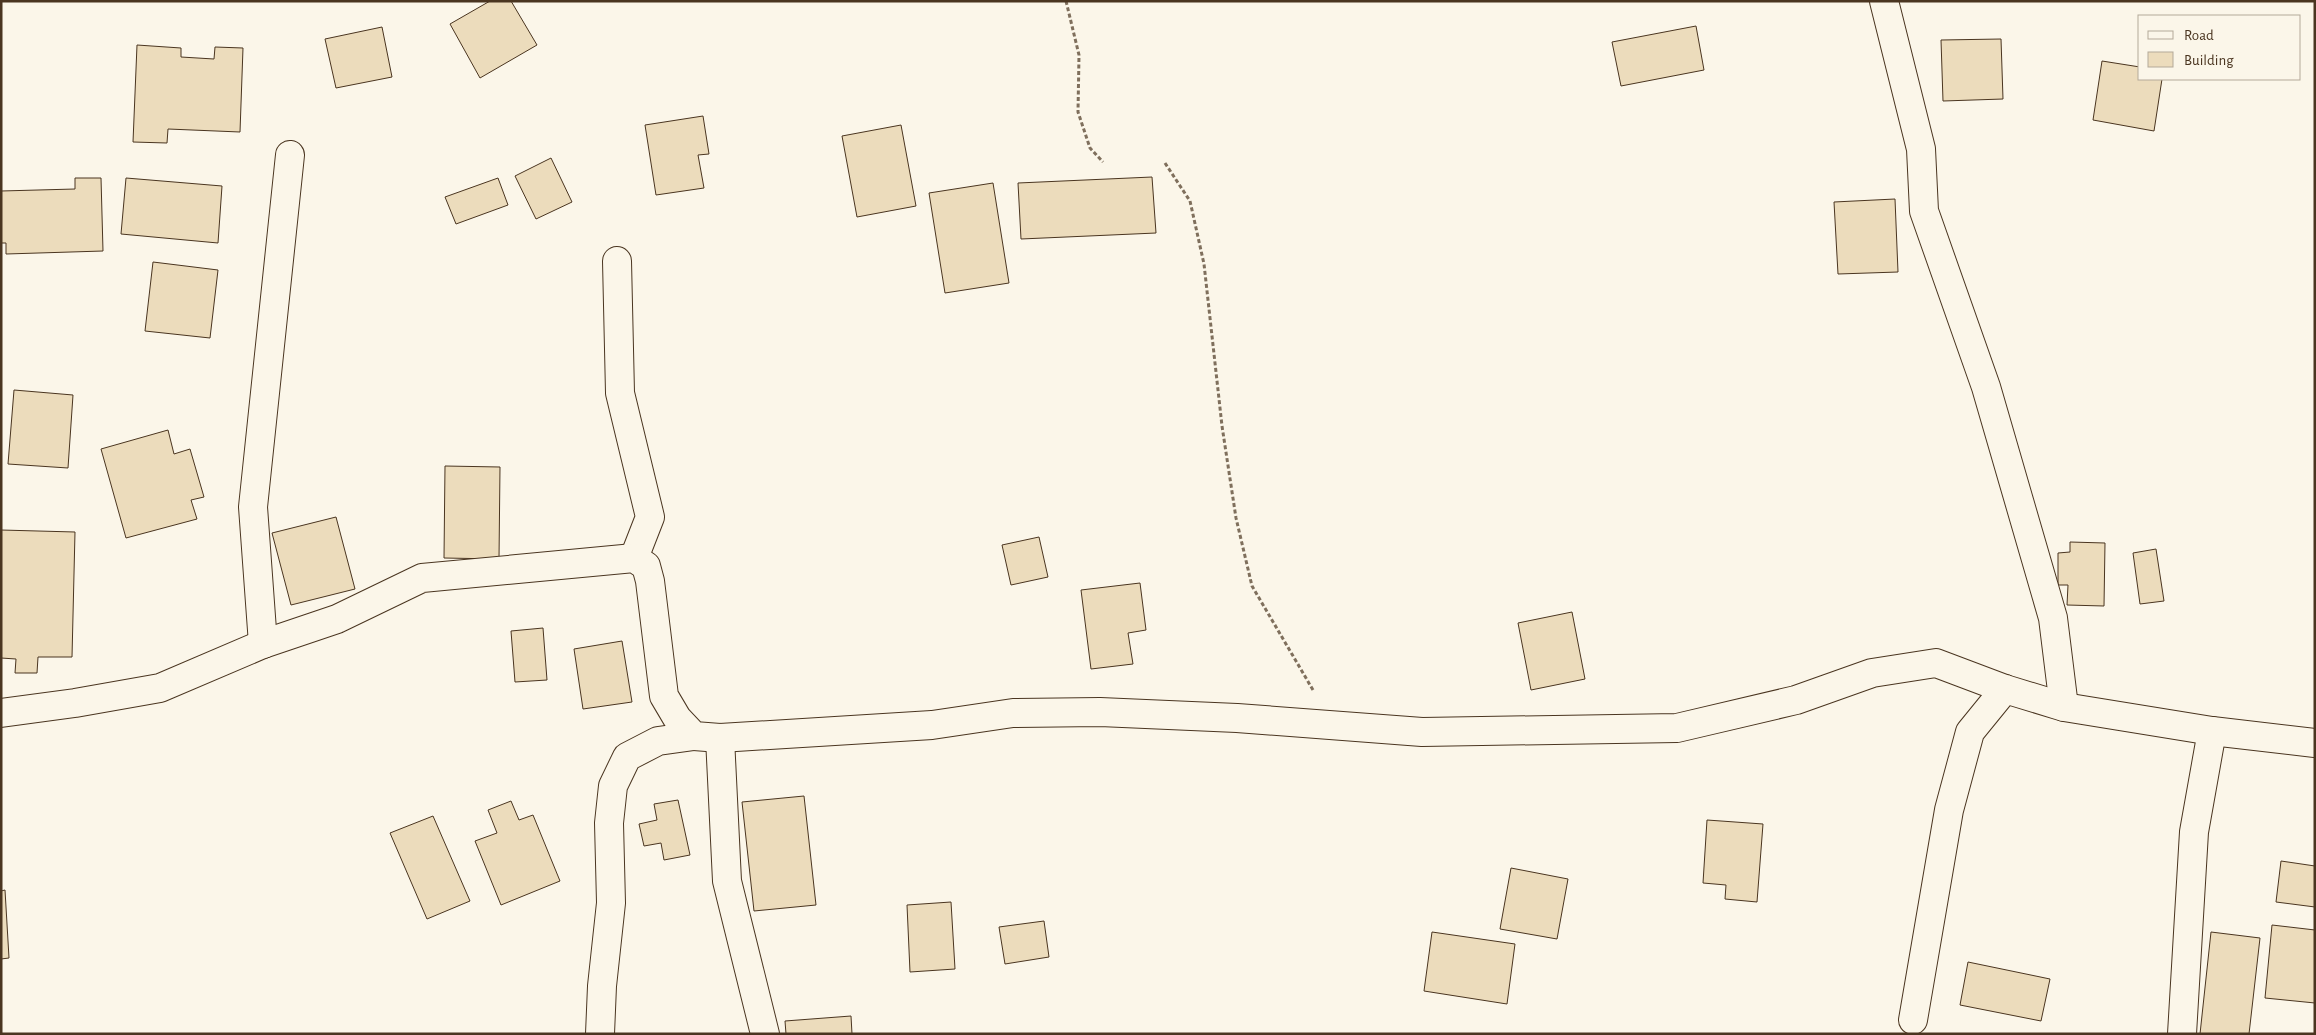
<svg xmlns="http://www.w3.org/2000/svg" width="2316" height="1035" viewBox="0 0 2316 1035" font-family="'Alegreya Sans',sans-serif">
<style>
.building{fill:#ecdcbc;stroke:#4a3520}
.lines{fill:none;stroke-linecap:round;stroke-linejoin:round}
.minor-casing{stroke:#4a3520;stroke-width:30}
.path{stroke:#7f6f5c;stroke-width:3;stroke-dasharray:4 2.5;stroke-linecap:butt}
.minor{stroke:#fbf6e9;stroke-width:28}
</style>
<rect width="100%" height="100%" fill="#fbf6e9"/>
<g class="building">
<polygon points="490,1 511,1 537,45 480,78 450,24"/>
<polygon points="1696,26 1704,70 1621,86 1612,42"/>
<polygon points="382,27 392,77 336,88 325,39"/>
<polygon points="2001,39 2003,99 1943,101 1941,40"/>
<polygon points="137,45 181,48 181,57 214,59 215,47 243,48 240,132 168,129 167,143 133,142"/>
<polygon points="2102,61 2140,67 2140,79 2162,79 2154,131 2093,120"/>
<polygon points="703,116 709,154 698,155 704,188 656,195 645,125"/>
<polygon points="901,125 916,206 857,217 842,136"/>
<polygon points="551,158 572,202 536,219 515,176"/>
<polygon points="1152,177 1156,233 1021,239 1018,183"/>
<polygon points="75,178 101,178 103,251 6,254 6,243 1,243 1,191 75,189"/>
<polygon points="126,178 222,186 218,243 121,234"/>
<polygon points="498,178 508,205 456,224 445,197"/>
<polygon points="993,183 1009,283 945,293 929,193"/>
<polygon points="1895,199 1898,272 1838,274 1834,202"/>
<polygon points="153,262 218,270 210,338 145,331"/>
<polygon points="14,390 73,395 68,468 8,464"/>
<polygon points="168,430 174,454 190,449 204,497 191,500 197,519 126,538 101,449"/>
<polygon points="445,466 500,467 499,559 444,558"/>
<polygon points="336,517 355,589 291,605 272,533"/>
<polygon points="1,530 75,532 72,657 38,657 37,673 15,673 16,659 1,658"/>
<polygon points="1039,537 1048,577 1011,585 1002,545"/>
<polygon points="2070,542 2105,543 2104,606 2067,605 2068,585 2058,585 2058,553 2070,552"/>
<polygon points="2156,549 2164,601 2140,604 2133,553"/>
<polygon points="1140,583 1146,630 1128,633 1133,664 1091,669 1081,590"/>
<polygon points="1572,612 1585,679 1531,690 1518,623"/>
<polygon points="543,628 547,680 515,682 511,631"/>
<polygon points="622,641 632,702 583,709 574,649"/>
<polygon points="804,796 816,905 754,911 742,802"/>
<polygon points="678,800 690,855 664,860 661,843 644,846 639,824 657,820 654,804"/>
<polygon points="511,801 519,820 533,815 560,881 501,905 475,841 497,833 488,810"/>
<polygon points="433,816 470,901 427,919 390,833"/>
<polygon points="1707,820 1763,824 1757,902 1725,899 1726,885 1703,883"/>
<polygon points="2281,861 2315,866 2315,907 2276,902"/>
<polygon points="1511,868 1568,879 1557,939 1500,929"/>
<polygon points="5,890 9,958 1,959 1,891"/>
<polygon points="951,902 955,969 910,972 907,905"/>
<polygon points="1044,921 1049,957 1005,964 999,927"/>
<polygon points="2272,925 2315,930 2315,1003 2265,998"/>
<polygon points="1432,932 1515,944 1507,1004 1424,991"/>
<polygon points="2211,932 2260,938 2249,1034 2200,1034"/>
<polygon points="1968,962 2050,979 2041,1021 1960,1005"/>
<polygon points="851,1016 852,1034 786,1034 785,1021"/>
</g>
<g class="lines">
<g class="minor-casing">
<g id="minor">
<polyline points="1884,1 1921,149 1924,211 1986,387 2053,618 2064,707"/>
<polyline points="617,261 620,393 650,517 634,558"/>
<polyline points="263,644 253,507 290,155"/>
<polyline points="1,713 75,703 160,688 263,644 337,619 422,578 634,558 646,566 650,581 664,696 677,718 694,736 720,738 932,725 1013,713 1100,712 1237,718 1422,732 1677,728 1796,700 1872,673 1936,663 2005,689 2064,707 2212,731 2315,743"/>
<polyline points="720,738 727,881 765,1034"/>
<polyline points="1913,1020 1949,810 1970,732 2005,689"/>
<polyline points="600,1034 602,986 611,903 609,823 613,786 627,757 658,741 694,736"/>
<polyline points="2182,1034 2194,832 2212,731"/>
</g>
</g>
<g class="path">
<polyline points="1066,1 1079,55 1078,112 1090,148 1103,162"/>
<polyline points="1165,163 1190,201 1204,264 1222,426 1236,518 1252,586 1313,690"/>
</g>
<use href="#minor" class="minor"/>
</g>
<rect width="2316" height="1035" fill="none" stroke="#4a3520" stroke-width="5"/>
<rect x="2138" y="15" width="162" height="65" fill="#fbf6e9" stroke="#b4a999"/>
<rect x="2148" y="31" width="25" height="8" fill="#fbf6e9" stroke="#b4a999"/>
<text x="2184" y="40" font-size="15" fill="#4a3520">Road</text>
<rect x="2148" y="52" width="25" height="15" fill="#ecdcbc" stroke="#b4a999"/>
<text x="2184" y="65" font-size="15" fill="#4a3520">Building</text>
</svg>
